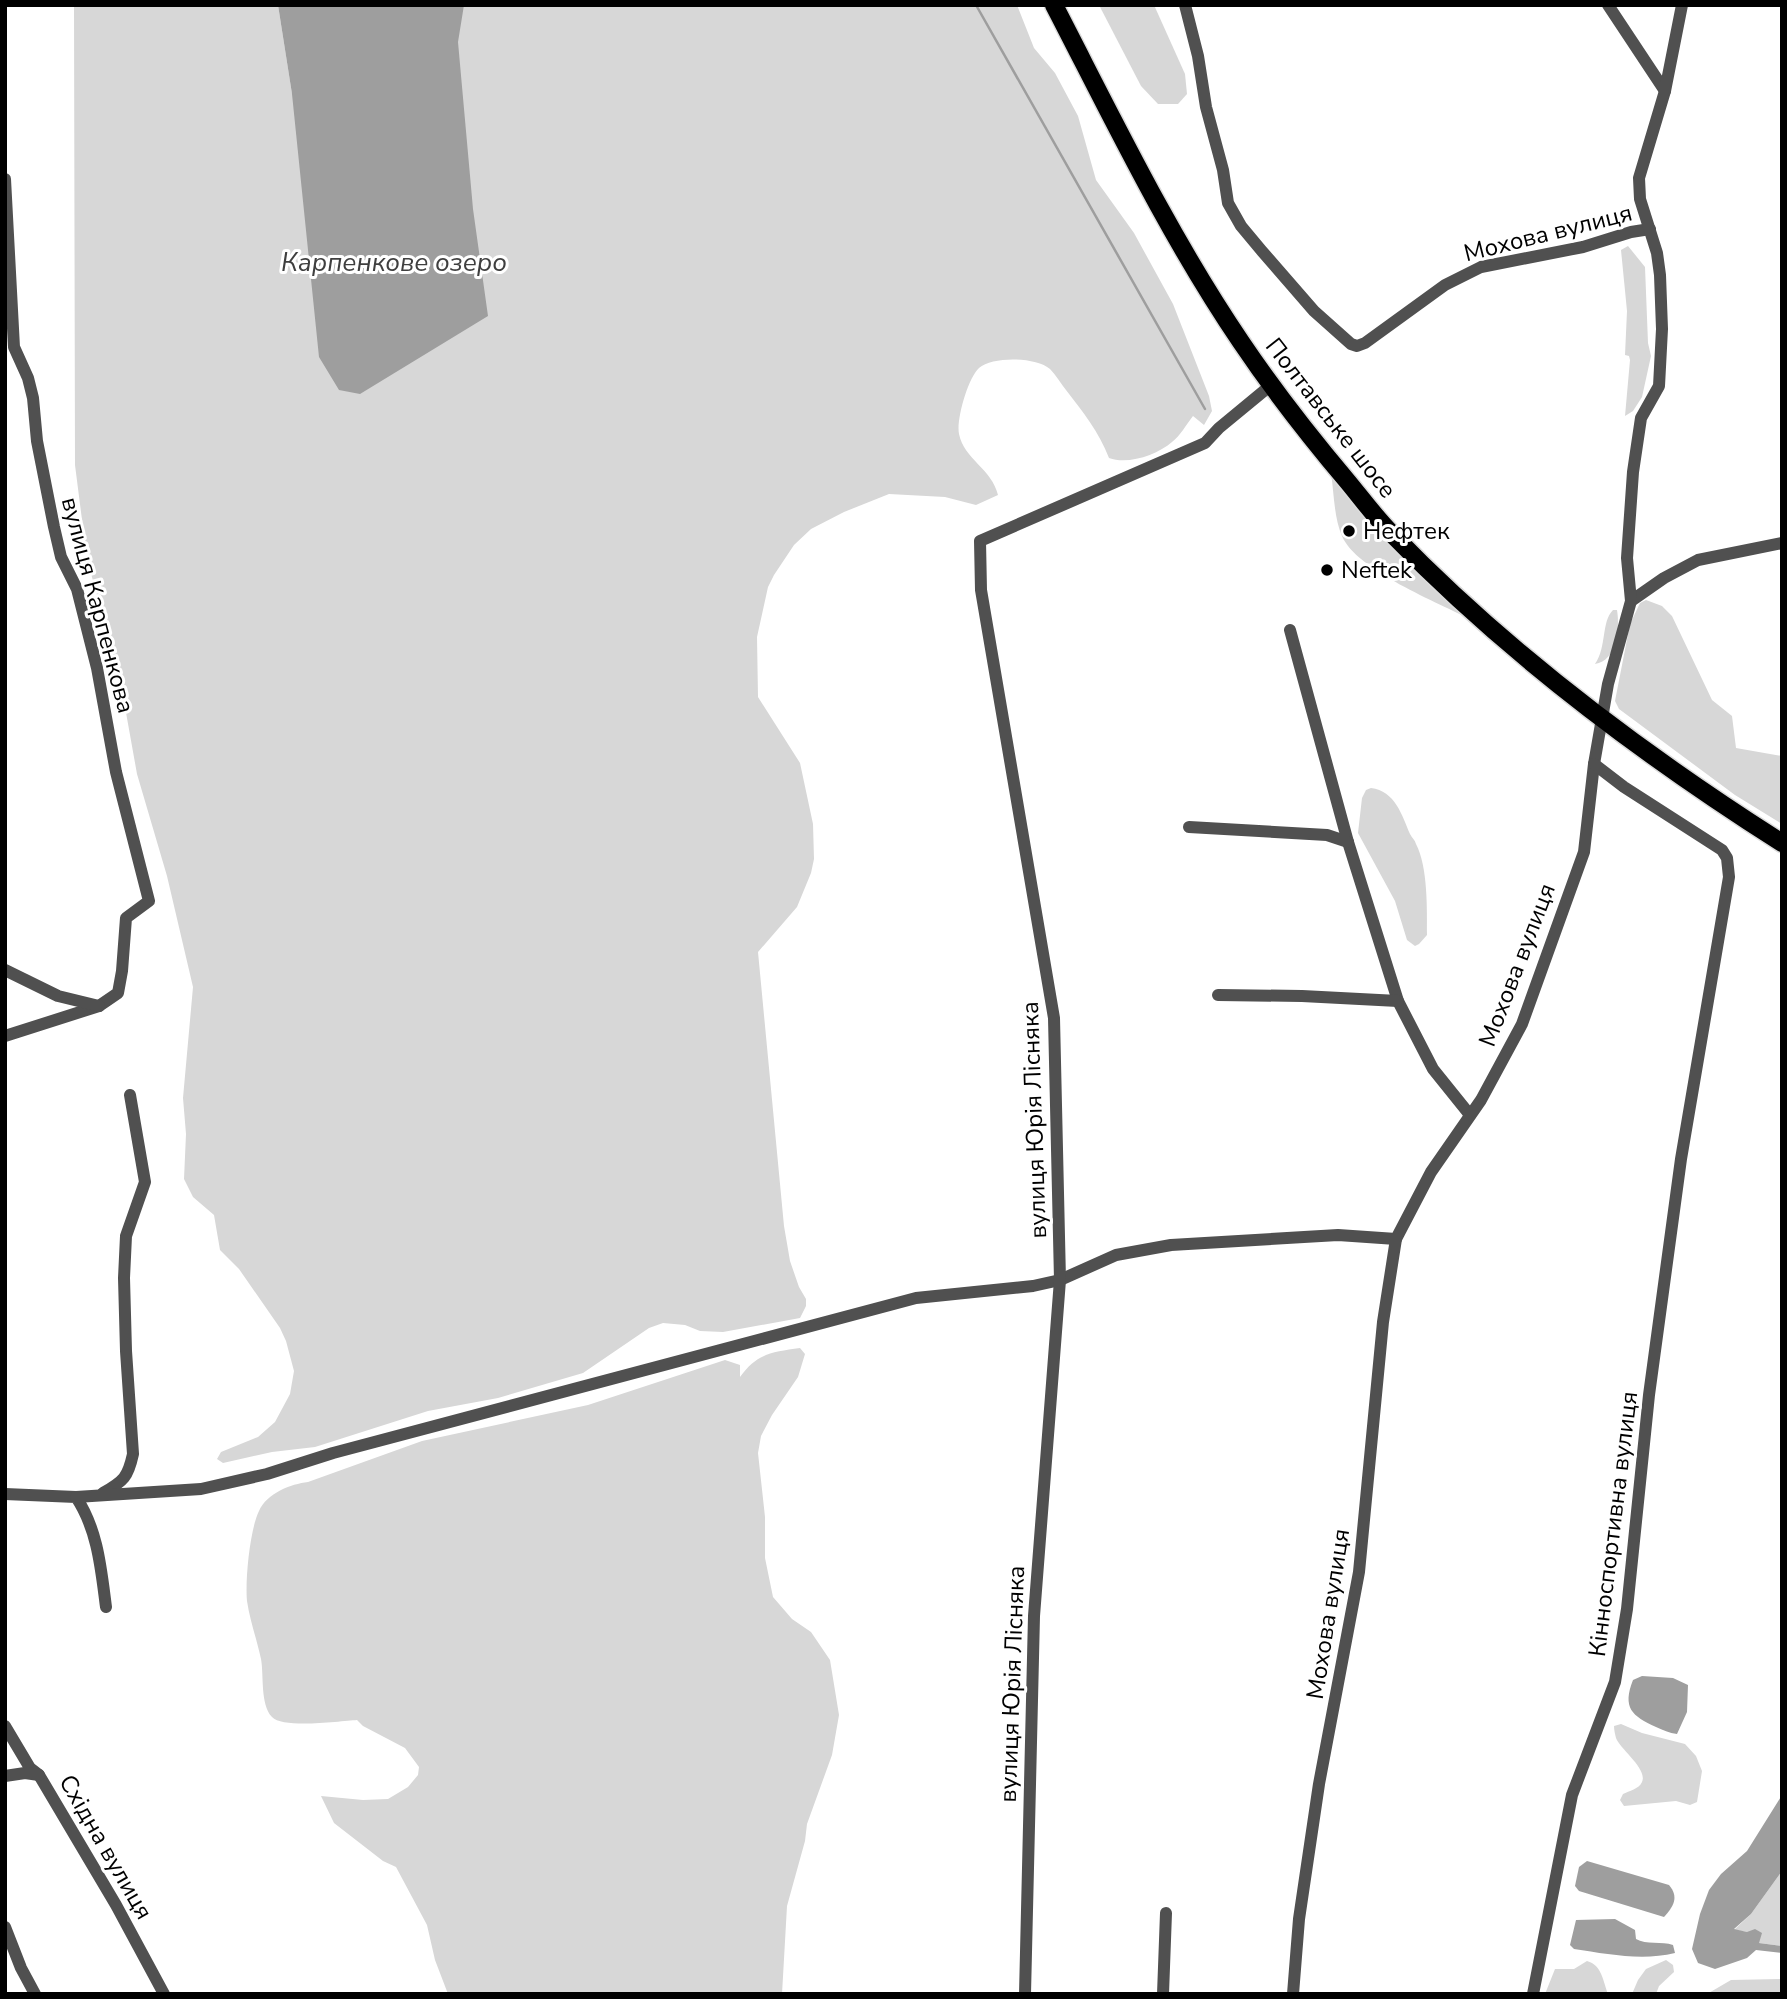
<svg xmlns="http://www.w3.org/2000/svg" width="1787" height="1999" viewBox="0 0 1787 1999" font-family="'Nunito Sans',sans-serif">
<style>
.green{fill:#d7d7d7}
.water{fill:#9e9e9e}
.lines{fill:none;stroke-linecap:round;stroke-linejoin:round}
.stream{stroke:#9e9e9e;stroke-width:2.5}
.primary-casing{stroke:#dbdbdb;stroke-width:21}
.street{stroke:#505050;stroke-width:12}
.primary{stroke:#000;stroke-width:18}
.poi-dot{fill:#000;stroke:#fff;stroke-width:2.5}
.labels{text-anchor:middle;stroke-width:6;stroke-linejoin:round;paint-order:stroke}
.street-label{font-size:24px;fill:#000;stroke:#fff}
.poi-label{font-size:24px;fill:#000;stroke:#fff;text-anchor:start}
.water-label{font-size:26px;font-style:italic;fill:#3f3f3f;stroke:#fff}
</style>
<rect width="100%" height="100%" fill="#fff"/>
<g class="green">
<path d="M74,5h204l14,89 59,-89h666l17,43 21,25 23,43 18,64 38,53 39,71 36,92 3,15 -8,14 -11,-9c-7,9 -13,20 -21,26 -15,13 -44,23 -63,16 -10,-26 -26,-46 -43,-68 -5,-6 -10,-15 -16,-21 -14,-12 -57,-13 -71,-1 -11,10 -23,52 -20,66 5,25 33,35 39,61l-22,10 -31,-8 -56,-3 -45,18 -33,17 -17,16 -20,30 -6,12 -11,50 1,60 42,66 13,61 1,35 -3,14 -14,34 -39,45 26,274 6,35 9,26 7,12v7l-6,12 -77,14 -23,-1 -15,-6 -22,-2 -14,5 -66,45 -85,25 -70,13 -113,36 -43,5 -49,11 -6,-4 4,-7 37,-15 17,-15 15,-28 4,-23 -8,-30 -6,-13 -41,-59 -19,-19 -6,-35 -21,-18 -9,-18 2,-45 -3,-36 10,-111 -26,-111 -30,-102 -17,-95 -33,-120 -12,-94z"/>
<polygon points="1099,5 1154,5 1185,74 1187,94 1178,104 1158,104 1141,86"/>
<polygon points="1628,246 1645,267 1648,343 1651,356 1642,397 1633,411 1625,416 1630,360 1629,356 1625,355 1627,311 1621,250"/>
<path d="M1331,473l141,147c-33,-17 -116,-50 -130,-84 -8,-18 -8,-43 -11,-63z"/>
<polygon points="1646,600 1662,606 1672,616 1712,700 1732,716 1736,748 1782,756 1782,824 1735,795 1619,709 1615,701 1630,624 1640,603"/>
<path d="M1613,610h4c3,18 0,51 -22,54 12,-17 6,-42 18,-54z"/>
<path d="M1371,788c24,3 31,27 39,46 2,4 5,6 6,10 12,23 11,65 11,91l-8,9 -4,2 -8,-6 -12,-39 -37,-68 4,-35 4,-8z"/>
<path d="M800,1348l5,6 -7,23 -26,38 -11,21 -3,17 7,64v41l8,39 19,22 19,13 19,28 9,55 -7,40 -25,69 -2,17 -18,65 -5,88h-334l-13,-34 -8,-35 -31,-58 -13,-6 -49,-38 -13,-27 42,4 25,-1 20,-12 10,-12 1,-8 -14,-19 -42,-22 -6,-6c-16,1 -74,9 -85,-3 -12,-13 -8,-42 -11,-58 -4,-19 -11,-38 -14,-58 -2,-21 3,-72 12,-90 8,-18 32,-27 49,-29l114,-41 166,-36 137,-45 15,5v12c17,-24 33,-25 60,-29z"/>
<path d="M1621,1724l21,9 43,11 11,12 6,15 -5,31 -7,3 -14,-4 -52,5 -4,-6 3,-6c6,-3 16,-5 19,-12 6,-13 -22,-33 -26,-44 -1,-4 -2,-8 -2,-12z"/>
<polygon points="1782,1871 1782,1946 1759,1943 1747,1932 1734,1930 1751,1914"/>
<polygon points="1666,1960 1673,1965 1674,1972 1659,1986 1656,1994 1632,1994 1638,1980 1646,1969"/>
<path d="M1587,1961c15,4 16,20 21,33h-63l10,-25h19z"/>
<polygon points="1782,1979 1782,1994 1707,1994 1731,1980"/>
</g>
<g class="water">
<polygon points="278,5 464,5 458,42 473,209 488,316 360,394 339,390 319,357 292,94"/>
<path d="M1642,1676l31,2 15,7 -1,27 -10,22c-8,-1 -14,-4 -21,-7 -24,-11 -34,-19 -23,-47z"/>
<polygon points="1782,1795 1782,1871 1751,1914 1734,1929 1747,1932 1755,1929 1762,1933 1759,1943 1782,1946 1782,1953 1756,1950 1747,1958 1715,1969 1698,1963 1692,1949 1700,1914 1709,1890 1721,1874 1747,1851"/>
<path d="M1587,1861l82,24c10,12 5,21 -5,32l-85,-26 -4,-5 4,-19z"/>
<path d="M1615,1919l20,11 1,9c10,6 26,2 37,6l2,8c-33,8 -68,1 -101,-4l-4,-4 6,-25z"/>
</g>
<g class="lines">
<polyline class="stream" points="976,5 1205,409"/>
<g class="primary-casing">
<path id="primary" d="M1054,5c59,114 115,231 187,337 33,49 69,95 107,140 14,17 28,36 44,52 115,119 250,220 390,309"/>
</g>
<g class="street">
<polyline points="1185,5 1198,56 1206,107 1223,170 1228,203 1241,226 1261,250 1314,311 1351,344 1357,346 1365,343 1445,285 1481,267 1583,247 1631,232 1650,229"/>
<polyline points="1608,5 1665,91"/>
<polyline points="5,179 14,347 28,378 33,398 37,441 54,527 61,557 77,589 97,668 116,772 149,901 126,918 122,971 118,993 99,1006 5,1036"/>
<polyline points="1631,601 1664,578 1698,560 1782,543"/>
<polyline points="1290,630 1348,842 1398,1001 1433,1069 1470,1115"/>
<polyline points="1189,827 1327,835 1348,842"/>
<polyline points="5,970 58,996 99,1006"/>
<polyline points="1218,995 1302,996 1398,1001"/>
<path d="M103,1493c21,-12 25,-16 30,-39l-7,-103 -2,-73 2,-42 19,-54 -15,-87"/>
<path d="M5,1494l71,3c22,33 25,72 30,110"/>
<polyline points="76,1497 201,1489 267,1474 333,1453 916,1298 1033,1286 1060,1280 1116,1255 1171,1245 1338,1235 1396,1239 1431,1172 1481,1100 1522,1024 1584,852 1594,764 1608,684 1631,601 1627,558 1633,472 1641,418 1659,386 1662,329 1660,275 1657,253 1640,199 1639,178 1665,91 1682,5"/>
<polyline points="5,1726 30,1768 39,1775 116,1905 164,1994"/>
<polyline points="5,1776 25,1773 39,1775"/>
<polyline points="5,1927 21,1968 35,1994"/>
<polyline points="1025,1994 1034,1616 1060,1280 1054,1018 981,590 980,541 1205,443 1219,428 1271,385"/>
<polyline points="1163,1994 1166,1913"/>
<polyline points="1293,1994 1299,1919 1319,1784 1359,1572 1383,1322 1396,1239"/>
<polyline points="1533,1994 1572,1795 1615,1682 1627,1609 1649,1395 1681,1159 1729,877 1727,858 1722,850 1624,787 1594,764"/>
</g>
<use href="#primary" class="primary"/>
</g>
<g class="poi-dot">
<circle cx="1349" cy="531" r="7"/>
<circle cx="1327" cy="570" r="7"/>
</g>
<g class="labels">
<g class="street-label">
<text transform="translate(1548 233) rotate(-14)" y="8">Мохова вулиця</text>
<text transform="translate(1331 418) rotate(52)" y="8">Полтавське шосе</text>
<text transform="translate(98 605) rotate(75)" y="8">вулиця Карпенкова</text>
<text transform="translate(1517 965) rotate(-69)" y="8">Мохова вулиця</text>
<text transform="translate(1034 1120) rotate(-92)" y="8">вулиця Юрія Лісняка</text>
<text transform="translate(1613 1524) rotate(-83)" y="8">Кінноспортивна вулиця</text>
<text transform="translate(1328 1614) rotate(-81)" y="8">Мохова вулиця</text>
<text transform="translate(1012 1684) rotate(-88)" y="8">вулиця Юрія Лісняка</text>
<text transform="translate(106 1847) rotate(60)" y="8">Східна вулиця</text>
</g>
<g class="poi-label">
<text x="1363" y="539">Нефтек</text>
<text x="1341" y="578">Neftek</text>
</g>
<g class="water-label">
<text x="394" y="271">Карпенкове озеро</text>
</g>
</g>
<rect width="1787" height="1999" fill="none" stroke="#000000" stroke-width="14"/>
</svg>
